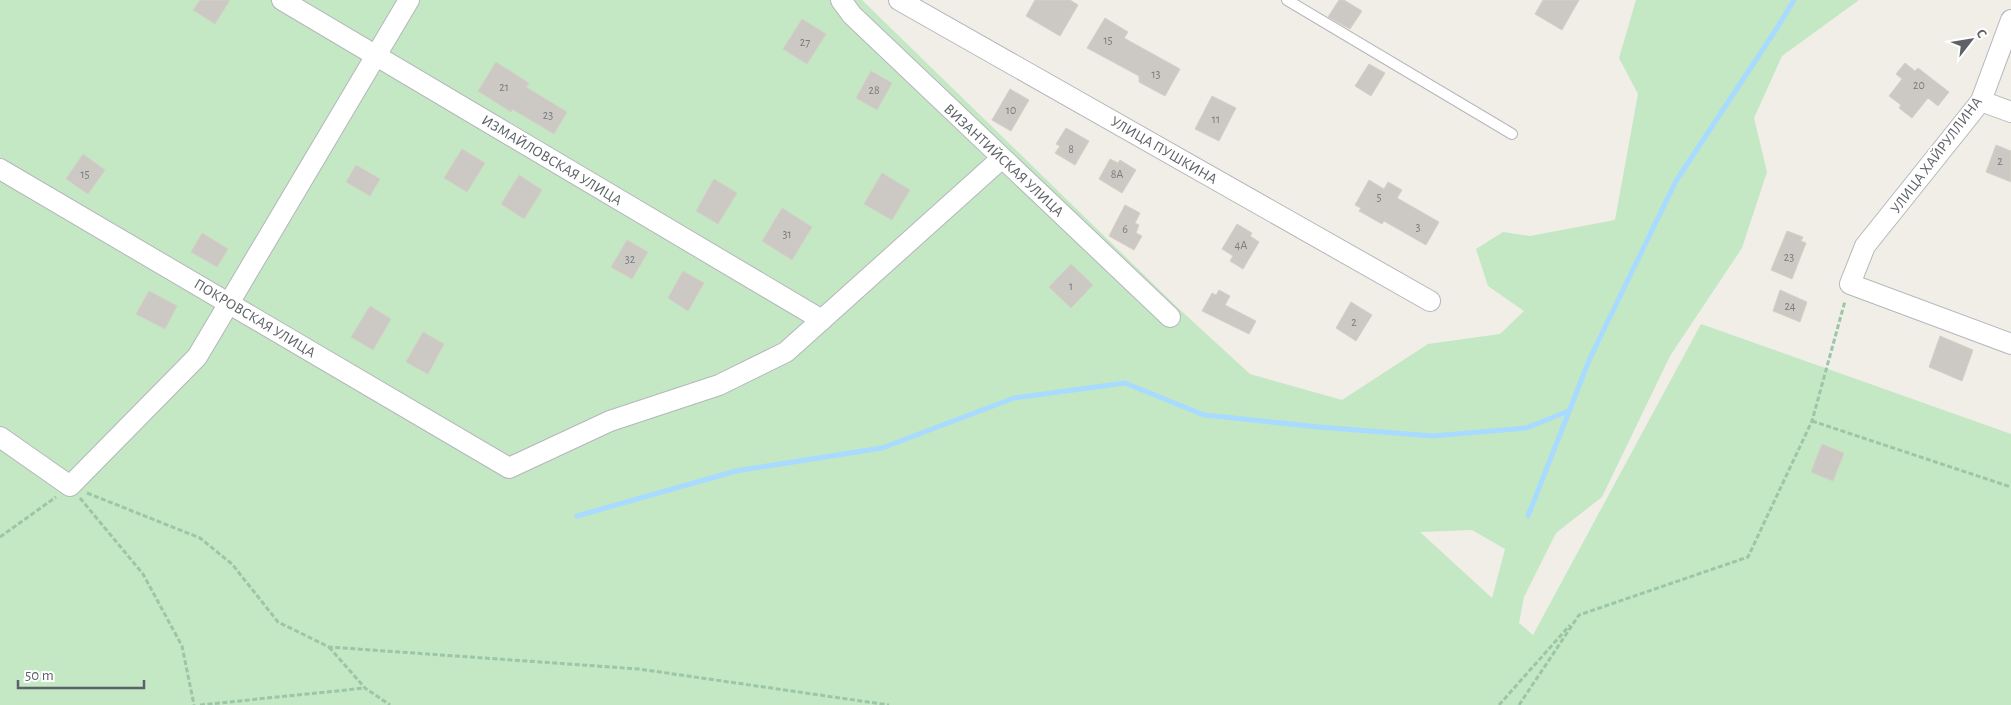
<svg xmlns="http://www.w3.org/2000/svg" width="2011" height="705" viewBox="0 0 2011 705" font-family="'Alegreya Sans',sans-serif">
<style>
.green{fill:#c4e7c4;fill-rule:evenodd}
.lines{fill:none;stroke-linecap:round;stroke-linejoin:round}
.stream{stroke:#a8dbff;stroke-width:5}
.building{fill:#ccc9c4;stroke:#d5d0c5}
.lane-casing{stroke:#b4b7bb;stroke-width:12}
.street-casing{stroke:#b4b7bb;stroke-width:22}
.path{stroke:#9bc6a7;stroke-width:3;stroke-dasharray:5 2.5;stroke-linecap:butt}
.lane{stroke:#fff;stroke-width:10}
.street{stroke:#fff;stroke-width:20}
.labels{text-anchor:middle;stroke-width:4;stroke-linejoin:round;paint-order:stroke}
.number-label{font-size:12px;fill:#7a7c7e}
.street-label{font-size:15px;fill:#5e6267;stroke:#fff}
</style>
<rect width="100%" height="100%" fill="#f0eee7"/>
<path class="green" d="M0,0h862l315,307 73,67 92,26 86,-56 72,-10 24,-23 -36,-25 -12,-37 27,-17 27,4 85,-16 23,-126 -19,-36 17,-58h223l-77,56 -28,62 13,54 -25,76 -72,108 -68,141 -46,36 -32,64 -5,26 14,12 168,-311 310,110v271h-2011zM1472,530l33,19 -13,49 -72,-66z"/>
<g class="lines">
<g class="stream">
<polyline points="577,516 736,471 882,448 1014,398 1125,383 1204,415 1319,427 1433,436 1526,428 1569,411"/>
<polyline points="1528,516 1590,358 1676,181 1777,28 1794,0"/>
</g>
</g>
<g class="building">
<polygon points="200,0 230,0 215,24 193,10"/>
<polygon points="1035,0 1070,0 1078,5 1060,36 1026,16"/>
<polygon points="1339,0 1344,0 1362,11 1350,29 1328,17"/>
<polygon points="1543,0 1579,0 1562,30 1535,14"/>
<polygon points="1105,18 1128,32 1124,38 1180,69 1165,96 1139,82 1139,76 1087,48"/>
<polygon points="802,19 826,34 807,64 783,49"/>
<polygon points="496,62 529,83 526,87 567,112 554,134 512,109 511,112 478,91"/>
<polygon points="1905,63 1915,71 1918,68 1949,92 1938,106 1928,98 1912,118 1899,108 1901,105 1889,96 1902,79 1896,74"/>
<polygon points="1369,64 1385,73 1371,96 1355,86"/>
<polygon points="871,71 892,83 877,110 856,98"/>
<polygon points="1010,89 1029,100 1011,131 992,120"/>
<polygon points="1212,96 1236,108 1219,141 1195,129"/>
<polygon points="1066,128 1089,141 1075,165 1055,153 1060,146 1056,144"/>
<polygon points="1996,145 2011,151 2011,182 1986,172"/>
<polygon points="462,149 485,163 467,192 444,178"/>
<polygon points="83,154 105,170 88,194 66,179"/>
<polygon points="1110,159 1118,163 1120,160 1136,170 1122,193 1099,179"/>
<polygon points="356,165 380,179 370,196 346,182"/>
<polygon points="882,173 910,190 892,220 864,204"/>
<polygon points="519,175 542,190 524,219 501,204"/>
<polygon points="714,179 737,193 718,224 696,211"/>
<polygon points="1369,180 1384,189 1388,182 1402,190 1397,198 1439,222 1426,245 1384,221 1382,224 1359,211 1361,208 1355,205"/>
<polygon points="1125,205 1140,213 1135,223 1139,225 1136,233 1142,236 1134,250 1109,236"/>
<polygon points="782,208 812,227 792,260 762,241"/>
<polygon points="1237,224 1252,233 1250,236 1259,242 1243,269 1230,261 1233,256 1222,249"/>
<polygon points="1787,231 1803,237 1801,241 1806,243 1792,279 1771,270"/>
<polygon points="202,233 228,249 217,267 191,252"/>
<polygon points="627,240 648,252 632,279 611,267"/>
<polygon points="1071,264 1093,285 1071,308 1049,287"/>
<polygon points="683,271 704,283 688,311 668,298"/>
<polygon points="1219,290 1230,296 1225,305 1256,321 1249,334 1202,311 1212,293 1216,295"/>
<polygon points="1780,290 1807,302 1800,322 1773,311"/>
<polygon points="149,291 177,306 165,329 136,314"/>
<polygon points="1351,302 1372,315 1356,341 1336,328"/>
<polygon points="370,306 391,319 373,350 351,337"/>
<polygon points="423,332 444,344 428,374 406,362"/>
<polygon points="1940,336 1973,350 1962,381 1929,367"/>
<polygon points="1822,444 1844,453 1833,481 1811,472"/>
</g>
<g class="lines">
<g class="lane-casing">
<polyline id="lane" points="1287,0 1512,134"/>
</g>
<g class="street-casing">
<g id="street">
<polyline points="282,0 822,320"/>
<polyline points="841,0 852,15 1170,317"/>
<polyline points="899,0 1430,301"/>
<polyline points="2011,20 1981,101 1865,246 1850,284 2011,344"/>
<polyline points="1981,101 2011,112"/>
<polyline points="0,169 509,468 610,421 719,385 786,352 1002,158"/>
<polyline points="0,437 70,486 197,357 409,0"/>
</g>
</g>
<g class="path">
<polyline points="1812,421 2011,487"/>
<polyline points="87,493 200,538 232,564 278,622 329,647 639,669 889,705"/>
<polyline points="80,498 143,574 182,646 194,705"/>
<polyline points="0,537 56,497"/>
<polyline points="329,647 365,688 390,705"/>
<polyline points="200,705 365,688"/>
<polyline points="1499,705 1570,625"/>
<polyline points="1519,705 1579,615 1748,557 1812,421 1845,301"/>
</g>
<use href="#lane" class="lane"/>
<use href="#street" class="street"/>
</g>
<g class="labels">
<g class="number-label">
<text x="1108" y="44">15</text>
<text x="805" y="46">27</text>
<text x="1156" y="78">13</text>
<text x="1919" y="89">20</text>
<text x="504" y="91">21</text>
<text x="874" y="94">28</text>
<text x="1011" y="114">10</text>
<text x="548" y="119">23</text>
<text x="1216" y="123">11</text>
<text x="1071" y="153">8</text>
<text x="2000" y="165">2</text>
<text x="85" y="178">15</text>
<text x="1117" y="178">8А</text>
<text x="1379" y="201">5</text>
<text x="1418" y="231">3</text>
<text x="1125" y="233">6</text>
<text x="787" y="238">31</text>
<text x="1241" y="249">4А</text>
<text x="1789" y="261">23</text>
<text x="630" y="263">32</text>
<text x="1071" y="290">1</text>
<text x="1790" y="310">24</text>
<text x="1354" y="326">2</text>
</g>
<g class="street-label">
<text transform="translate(1164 150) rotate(30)" y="5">УЛИЦА ПУШКИНА</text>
<text transform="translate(1936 155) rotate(-53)" y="5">УЛИЦА ХАЙРУЛЛИНА</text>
<text transform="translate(552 160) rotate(31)" y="5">ИЗМАЙЛОВСКАЯ УЛИЦА</text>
<text transform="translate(1004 160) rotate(43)" y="5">ВИЗАНТИЙСКАЯ УЛИЦА</text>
<text transform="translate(255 318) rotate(31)" y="5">ПОКРОВСКАЯ УЛИЦА</text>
</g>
</g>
<g transform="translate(1971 40) rotate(59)" stroke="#ffffff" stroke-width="4" paint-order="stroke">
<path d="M0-4L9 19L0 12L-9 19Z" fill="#5e6267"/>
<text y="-8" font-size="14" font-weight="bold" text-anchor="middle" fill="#5e6267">С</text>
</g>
<path d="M18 680v8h126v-8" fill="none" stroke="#5e6267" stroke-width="2.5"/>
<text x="25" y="680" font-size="15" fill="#5e6267" stroke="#ffffff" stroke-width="4" paint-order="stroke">50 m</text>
</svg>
